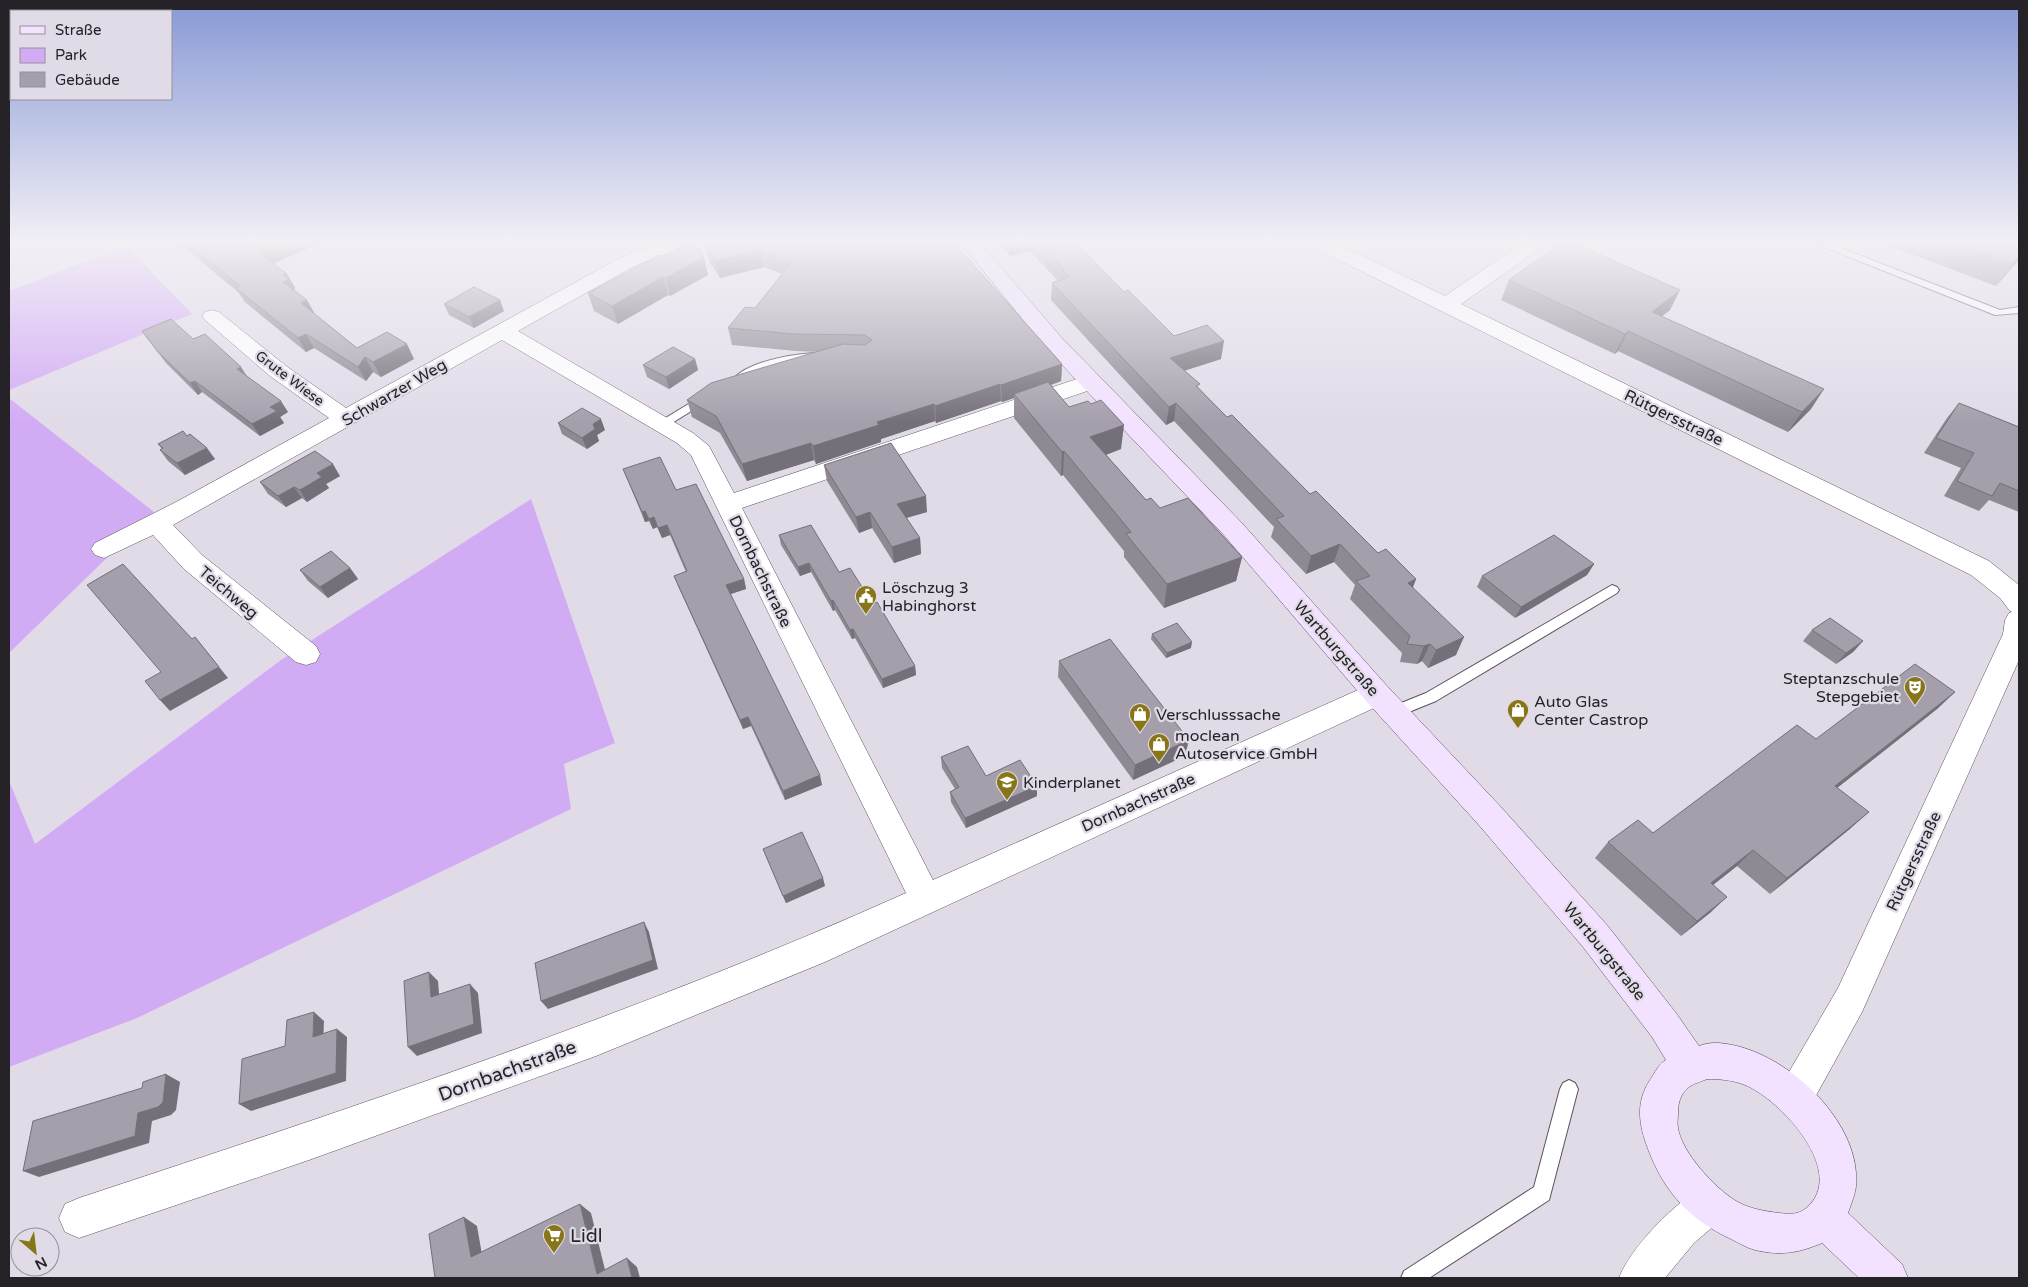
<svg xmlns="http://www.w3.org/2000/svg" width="2028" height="1287" viewBox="0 0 2028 1287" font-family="'Varela Round',sans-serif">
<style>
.green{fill:#d2abf5}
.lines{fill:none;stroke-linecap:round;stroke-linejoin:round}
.service-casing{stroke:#59535e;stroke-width:2}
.minor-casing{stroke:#59535e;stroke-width:1}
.tertiary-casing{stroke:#59535e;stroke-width:1}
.secondary-casing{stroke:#59535e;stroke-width:1}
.service{fill:#fff;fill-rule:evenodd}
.minor{fill:#fff;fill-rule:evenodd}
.tertiary{fill:#fff;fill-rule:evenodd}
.secondary{fill:#f2e2ff;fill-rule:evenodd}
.wall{fill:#8e8993}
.shaded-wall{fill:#746f78}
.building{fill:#a59fab;stroke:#746f78}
.labels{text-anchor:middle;stroke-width:4.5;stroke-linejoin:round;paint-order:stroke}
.far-street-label{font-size:14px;fill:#252327;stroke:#e1dbe8}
.street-label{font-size:16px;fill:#252327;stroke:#e1dbe8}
.poi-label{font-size:16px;fill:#252327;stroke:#e1dbe8;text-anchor:start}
.near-street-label{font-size:19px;fill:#252327;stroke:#e1dbe8}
.near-poi-label{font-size:19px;fill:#252327;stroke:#e1dbe8;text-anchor:start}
</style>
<rect width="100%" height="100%" fill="#e1dbe8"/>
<g class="green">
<polygon points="126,246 192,314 9,390 9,291"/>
<polygon points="9,398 154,512 9,653"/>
<polygon points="531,499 615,743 564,764 571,809 137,1018 9,1067 9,781 35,844 281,660"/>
</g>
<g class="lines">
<g class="service-casing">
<g id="service">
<polygon points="1814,243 1828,243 2000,310 2019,307 2019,313 1995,315"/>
<path d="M822,353l5,3 -1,2 -44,5 -39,18 -4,1 -6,-3c17,-19 65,-26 89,-26z"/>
<polygon points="705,394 709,396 711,398 709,400 664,428 660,429 654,425"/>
<polygon points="1612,585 1617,587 1619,590 1617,593 1436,701 1394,718 1389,716 1387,712 1389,708 1426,693"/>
<polygon points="1569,1080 1575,1083 1578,1089 1549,1200 1429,1278 1401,1278 1404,1271 1534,1187 1560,1089 1563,1083"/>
</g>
</g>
<g class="minor-casing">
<g id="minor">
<path d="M664,243h33l-2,4 -36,9 -27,11 -114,64 175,102 16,13 25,47 349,-116 8,-2 8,2 3,5 -3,5 -357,121 191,372 434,-194 10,-3 10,3 4,8 -4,8 -562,260 -229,94 -287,104 -230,78 -14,-6 -6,-14 6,-14 14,-6c279,-92 559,-185 827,-305l-215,-438 -14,-12 -175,-103 -329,185 29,30 114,91 4,8 -4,8 -10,3 -10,-3 -112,-93 -31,-34 -49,23 -9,-3 -4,-6 4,-6 83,-42 151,-83 -59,-42 -65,-56 -3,-4 3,-4 7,-2 7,2 67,54 60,42 272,-149 27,-11z"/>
<polygon points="1311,243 1336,243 1445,296 1522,243 1544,243 1542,247 1461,304 1989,561 2019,585 2019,660 1862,1012 1808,1110 1795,1115 1782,1110 1777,1097 1782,1084 1838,988 2003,634 2005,620 2009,613 2012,612 2010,611 2000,598 1971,575 1313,247"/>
</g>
</g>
<g class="tertiary-casing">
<path id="tertiary" d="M1708,1185l14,6 6,14 -6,14 -28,24 -29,35h-46c11,-30 59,-80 89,-93z"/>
</g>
<g class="secondary-casing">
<path id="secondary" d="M961,243h19l81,94 180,185 146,164 113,120 107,119 69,88 23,33c12,-5 25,-3 38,0 53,13 115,70 119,127 2,15 -3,26 -8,40l54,51 6,14h-49l-37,-35c-23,10 -42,13 -67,7 -8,-2 -16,-7 -24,-11 -41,-19 -67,-47 -83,-90 -9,-24 -13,-46 2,-69 5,-7 8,-16 16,-20l-14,-23 -69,-90 -105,-123 -111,-122 -144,-168 -178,-187zM1707,1079c12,0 26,1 38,6 35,14 105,89 60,124 -8,6 -16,5 -26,4 -15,-2 -29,-4 -43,-12 -21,-13 -54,-48 -58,-73 -1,-5 0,-10 0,-15 0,-9 2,-18 9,-24 4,-5 14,-7 20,-10z"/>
</g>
<use href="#service" class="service"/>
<use href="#minor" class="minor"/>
<use href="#tertiary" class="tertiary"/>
<use href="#secondary" class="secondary"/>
</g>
<g class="wall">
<polygon points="172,243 321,243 273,264 287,274 295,288 294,289 295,291 315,314 357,348 414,359 381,377 373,372 366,381 314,348 306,352 245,302 238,292 184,247 179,249"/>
<polygon points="954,243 1062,364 1061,381 1051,385 1069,407 1121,449 1106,455 1146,500 1242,557 1236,581 1164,608 1124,557 1124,551 1063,475 1061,476 1014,418 1014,398 1002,402 1001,401 936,423 935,421 881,439 881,442 816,464 814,460 747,481 720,433 692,417 687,400 819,352 796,351 732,345 728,328 755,308 782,274 764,267 720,278 709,261 705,244"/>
<polygon points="998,243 1076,243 1124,292 1174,336 1221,359 1184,371 1199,388 1227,417 1310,494 1378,553 1416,579 1413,587 1456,655 1428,668 1422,661 1417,664 1400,662 1402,653 1350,599 1355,585 1334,562 1306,574 1271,537 1274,527 1174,421 1166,425 1051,300 1052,283 1058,281 1030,251 1010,256"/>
<polygon points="1882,243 2019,243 2019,260 1996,286"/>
<polygon points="659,255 708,275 670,296 668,295 618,324 594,311 588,293"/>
<polygon points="1509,280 1670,310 1662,316 1811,409 1788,432 1618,351 1615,354 1501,300"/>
<polygon points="444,304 504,311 474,328 449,315"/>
<polygon points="142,331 246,375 288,412 280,417 284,423 260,436 202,392 198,395 166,363"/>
<polygon points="695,359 698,370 669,389 647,377 643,365"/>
<polygon points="1959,403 2019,427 2019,512 1989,500 1979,511 1944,496 1961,468 1924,453 1947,418"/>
<polygon points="558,423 605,430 597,435 599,441 587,449 562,434"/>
<polygon points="187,436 215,459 185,475 168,461 160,450 162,449 158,444"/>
<polygon points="824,465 927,512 906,518 920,538 921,554 894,563 872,528 859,533 827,481"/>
<polygon points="623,469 676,490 744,579 746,589 730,594 822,785 785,800 751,726 743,729 678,586 674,576 686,572 670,535 662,538 657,527 653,529 649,521 645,522"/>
<polygon points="340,476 326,484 329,488 307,502 302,498 286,507 268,494 260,482"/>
<polygon points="779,535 839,572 873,604 915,666 916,675 883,688 855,638 852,639 835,610 833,611 811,572 800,576 781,545"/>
<polygon points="1594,564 1587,575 1515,618 1477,587 1482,576"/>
<polygon points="350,568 358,579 328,598 308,581 300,570"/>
<polygon points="1812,630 1863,641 1853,652 1836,664 1803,641"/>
<polygon points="1152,634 1191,648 1166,658 1151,639"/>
<polygon points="1059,661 1185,756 1133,780 1058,677"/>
<polygon points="1955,692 1937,709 1837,788 1851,828 1770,894 1737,866 1713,885 1711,912 1681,936 1595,858 1608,842 1653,833 1816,739"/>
<polygon points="941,757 986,776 1037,786 1037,796 966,828 951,802 950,792 955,789 942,768"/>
<polygon points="763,849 825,886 786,903"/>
</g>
<g class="shaded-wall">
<polygon points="175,243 182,243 184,247 179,249"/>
<polygon points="280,243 321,243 266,266 258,252"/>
<polygon points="1010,243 1030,243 1030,251 1010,256"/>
<polygon points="761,250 764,267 720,278 716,261"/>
<polygon points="2019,256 2019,260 1996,286 2012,264"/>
<polygon points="704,257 708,275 670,296 666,278"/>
<polygon points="287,274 295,288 294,289 297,294 283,282 283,275"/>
<polygon points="663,277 668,295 618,324 612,306"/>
<polygon points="1680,290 1670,310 1642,332 1652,312"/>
<polygon points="307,300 315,314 301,303"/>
<polygon points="500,300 504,311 474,328 469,317"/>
<polygon points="1628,331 1618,351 1615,354 1625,334"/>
<polygon points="306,334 314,348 306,352 298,338"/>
<polygon points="1224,341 1221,359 1167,376 1170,358"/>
<polygon points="407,344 414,359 381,377 373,362"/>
<polygon points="365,357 373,372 366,381 358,367"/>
<polygon points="695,359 698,370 669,389 666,377"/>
<polygon points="1062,364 1061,381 1017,397 1014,394 1014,398 1002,402 1001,385"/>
<polygon points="241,367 248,378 237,369"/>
<polygon points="195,381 202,392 198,395 190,383"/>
<polygon points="1000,384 1001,401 936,423 935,406"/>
<polygon points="1824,389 1811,409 1788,432 1802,412"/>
<polygon points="281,401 288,412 280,417 284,423 260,436 252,424 270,407"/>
<polygon points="1176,403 1174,421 1166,425 1169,407"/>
<polygon points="934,404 935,421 881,439 881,442 816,464 813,446 877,422"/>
<polygon points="601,419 605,430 597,435 599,441 587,449 582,438 593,424"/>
<polygon points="1124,425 1121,449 1089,461 1090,437"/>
<polygon points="811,443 814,460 747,481 742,464"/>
<polygon points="207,448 215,459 185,475 177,463"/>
<polygon points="1064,451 1063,475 1061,476 1062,452"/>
<polygon points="333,464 340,476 326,484 329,488 307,502 300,490 317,473"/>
<polygon points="294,487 302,498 286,507 278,496"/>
<polygon points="926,496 927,512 899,520 897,504"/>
<polygon points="645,511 649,521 645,522 642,512"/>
<polygon points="870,512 872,528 859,533 856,517"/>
<polygon points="654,517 657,527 653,529 649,519"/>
<polygon points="667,525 670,535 662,538 658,528"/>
<polygon points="920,538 921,554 894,563 892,547"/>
<polygon points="1340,544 1334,562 1306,574 1311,556"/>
<polygon points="1242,557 1236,581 1164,608 1167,584"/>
<polygon points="809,563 811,572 800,576 798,567"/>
<polygon points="1594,564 1587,575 1515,618 1521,607"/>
<polygon points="350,568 358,579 328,598 320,587"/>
<polygon points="744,579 746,589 728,595 726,585"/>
<polygon points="1416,579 1409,597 1408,583"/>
<polygon points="833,600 835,610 833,611 831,601"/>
<polygon points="853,629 855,638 852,639 850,630"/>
<polygon points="195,637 228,678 170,711 160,700"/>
<polygon points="1464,637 1456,655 1428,668 1436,650"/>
<polygon points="1863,641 1853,652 1836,664 1846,653"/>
<polygon points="1192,642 1191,648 1166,658 1167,653"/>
<polygon points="1430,644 1422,661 1417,664 1424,646"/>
<polygon points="915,666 916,675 883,688 882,679"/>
<polygon points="1955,692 1937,709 1818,803 1835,786"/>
<polygon points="748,717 751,726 743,729 740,720"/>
<polygon points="1189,740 1185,756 1133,780 1135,765"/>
<polygon points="820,775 822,785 785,800 783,791"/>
<polygon points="1037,786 1037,796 966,828 965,818"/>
<polygon points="1869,812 1851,828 1770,894 1787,878"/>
<polygon points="1753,850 1737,866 1695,899 1711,883"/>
<polygon points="823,878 825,886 786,903 783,896"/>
<polygon points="1727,897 1711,912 1681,936 1697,921"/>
<polygon points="644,922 649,932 658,969 548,1009 541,1001"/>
<polygon points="429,972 438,981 440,1006 431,997"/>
<polygon points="470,984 478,993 482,1033 417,1056 408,1047"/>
<polygon points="314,1012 324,1021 323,1045 313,1037"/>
<polygon points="337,1029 347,1037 346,1081 251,1111 239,1104"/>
<polygon points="166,1074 180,1082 176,1110 171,1115 152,1121 149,1143 39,1177 23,1171"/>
<polygon points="580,1204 591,1213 607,1278 597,1274"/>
<polygon points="464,1217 477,1226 484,1266 471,1257"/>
<polygon points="627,1258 637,1267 640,1278 632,1278"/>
</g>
<g class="building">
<polygon points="188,243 280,243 258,252 287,274 283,275 289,279 283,282 307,300 301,303 357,348 387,332 407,344 373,362 365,357 358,367 306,334 298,338 236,288 240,286"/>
<polygon points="686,243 695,243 704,257 666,278 663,277 612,306 588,293 659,255 661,256 672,252"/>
<polygon points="707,243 954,243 1062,364 1001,385 1000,384 935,406 934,404 877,422 879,425 813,446 811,443 742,464 716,416 687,400 711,383 843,344 865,345 872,340 865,335 793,334 728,328 745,307 755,308 791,263 761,250 716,261 705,244"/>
<polygon points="1039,243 1076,243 1124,292 1128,290 1174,336 1207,325 1224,341 1170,358 1200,384 1196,386 1227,417 1232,415 1310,494 1316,491 1378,553 1386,549 1416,579 1408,583 1464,637 1436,650 1430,644 1424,646 1407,644 1410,636 1356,581 1370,576 1340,544 1311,556 1276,519 1284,516 1176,403 1169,407 1052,283 1069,277 1062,270 1065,270"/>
<polygon points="1562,243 1573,243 1680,290 1652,312 1824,389 1802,412 1628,331 1625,334 1509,280"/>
<polygon points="1954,243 2019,243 2019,256 2012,264"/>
<polygon points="474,287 500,300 469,317 444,304"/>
<polygon points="171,319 193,339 205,334 241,367 237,369 281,401 270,407 277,411 252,424 195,381 190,383 158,352 142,331"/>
<polygon points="673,347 695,359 666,377 643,365"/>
<polygon points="1048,382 1069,407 1088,401 1091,404 1101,400 1124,425 1090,437 1146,500 1151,498 1160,508 1188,498 1242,557 1167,584 1126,534 1131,532 1064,451 1062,452 1014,394"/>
<polygon points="1959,403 2019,427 2019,491 2000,483 1992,496 1957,481 1974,453 1936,438"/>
<polygon points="582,408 601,419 593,424 595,429 582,438 558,423"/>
<polygon points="183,431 187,436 190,434 207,448 177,463 160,450 163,448 158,444"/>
<polygon points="891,443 926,496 897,504 920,538 892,547 870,512 856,517 824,465"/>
<polygon points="315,451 333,464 317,473 322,477 300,490 294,487 278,496 260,482"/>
<polygon points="660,457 676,490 696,484 733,558 744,579 726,585 820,775 783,791 748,717 740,720 674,576 687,571 667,525 658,528 654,517 649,519 645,511 642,512 623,469"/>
<polygon points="811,525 839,572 850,568 873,604 877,602 915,666 882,679 853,629 850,630 833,600 831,601 809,563 798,567 779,535"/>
<polygon points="1554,535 1594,564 1521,607 1482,576"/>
<polygon points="331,551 350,568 320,587 300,570"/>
<polygon points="123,564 192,639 195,637 219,667 160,700 145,681 161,672 87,585"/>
<polygon points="1830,618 1863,641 1846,653 1812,630"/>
<polygon points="1177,623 1192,642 1167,653 1152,634"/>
<polygon points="1110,639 1189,740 1135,765 1059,661"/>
<polygon points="1915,664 1955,692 1835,786 1869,812 1787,878 1753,850 1711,883 1727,897 1697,921 1608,842 1638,820 1653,833 1797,725 1816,739"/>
<polygon points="968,746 986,776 1020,760 1037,786 965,818 950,792 959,787 941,757"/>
<polygon points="802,832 823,878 783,896 763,849"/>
<polygon points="644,922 653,960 541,1001 535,963"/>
<polygon points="429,972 431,997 470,984 474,1024 408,1047 404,981"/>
<polygon points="314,1012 313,1037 337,1029 336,1073 239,1104 242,1059 285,1046 287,1020"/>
<polygon points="166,1074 163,1102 158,1107 138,1113 135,1136 23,1171 33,1121 142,1088 143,1082"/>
<polygon points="580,1204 597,1274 627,1258 632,1278 435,1278 429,1234 464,1217 471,1257"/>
</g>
<linearGradient id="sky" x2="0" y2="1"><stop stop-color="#8798d5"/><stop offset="0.57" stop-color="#f2eff5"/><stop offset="1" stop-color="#f2eff5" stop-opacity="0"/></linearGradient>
<rect width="2028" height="423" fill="url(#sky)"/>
<defs>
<g id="civic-pin" transform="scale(1.125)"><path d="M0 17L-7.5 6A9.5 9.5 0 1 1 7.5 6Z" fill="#877518" stroke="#e1dbe8"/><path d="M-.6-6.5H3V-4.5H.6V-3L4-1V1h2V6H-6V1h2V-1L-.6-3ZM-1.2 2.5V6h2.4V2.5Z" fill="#fff"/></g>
<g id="theatre-pin" transform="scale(1.125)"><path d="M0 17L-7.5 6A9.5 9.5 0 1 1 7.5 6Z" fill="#877518" stroke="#e1dbe8"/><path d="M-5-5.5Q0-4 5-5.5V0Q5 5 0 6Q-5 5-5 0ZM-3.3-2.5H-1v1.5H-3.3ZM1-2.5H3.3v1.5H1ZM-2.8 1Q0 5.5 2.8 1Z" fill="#fff"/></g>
<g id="shop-pin" transform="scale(1.125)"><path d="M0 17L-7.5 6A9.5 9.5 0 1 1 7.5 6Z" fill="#877518" stroke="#e1dbe8"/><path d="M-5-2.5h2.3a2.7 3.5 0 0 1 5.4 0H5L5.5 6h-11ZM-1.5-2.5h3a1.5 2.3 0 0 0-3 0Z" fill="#fff"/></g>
<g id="school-pin" transform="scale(1.125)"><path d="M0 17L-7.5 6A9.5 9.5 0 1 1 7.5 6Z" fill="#877518" stroke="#e1dbe8"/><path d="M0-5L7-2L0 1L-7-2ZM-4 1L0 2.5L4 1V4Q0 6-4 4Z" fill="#fff"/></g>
<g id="supermarket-pin" transform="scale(1.125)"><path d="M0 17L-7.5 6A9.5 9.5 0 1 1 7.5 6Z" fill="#877518" stroke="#e1dbe8"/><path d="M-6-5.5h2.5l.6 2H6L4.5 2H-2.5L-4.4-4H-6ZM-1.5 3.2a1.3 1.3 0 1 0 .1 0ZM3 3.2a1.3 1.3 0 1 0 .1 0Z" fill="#fff"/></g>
</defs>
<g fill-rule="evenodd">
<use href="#civic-pin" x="866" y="596"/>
<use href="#theatre-pin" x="1915" y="687"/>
<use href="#shop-pin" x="1518" y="710"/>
<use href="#shop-pin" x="1140" y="714"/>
<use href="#shop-pin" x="1159" y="744"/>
<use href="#school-pin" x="1007" y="782"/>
<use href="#supermarket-pin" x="554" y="1235"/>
</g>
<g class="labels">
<g class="far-street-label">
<text transform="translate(290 378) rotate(37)" y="5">Grute Wiese</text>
</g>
<g class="street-label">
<text transform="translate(394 392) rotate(-30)" y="6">Schwarzer Weg</text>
<text transform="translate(1674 417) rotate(26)" y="6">Rütgersstraße</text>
<text transform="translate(761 571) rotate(64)" y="6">Dornbachstraße</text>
<text transform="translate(229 592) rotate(40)" y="6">Teichweg</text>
<text transform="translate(1337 648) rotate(49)" y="6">Wartburgstraße</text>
<text transform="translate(1138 802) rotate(-24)" y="6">Dornbachstraße</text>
<text transform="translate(1913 861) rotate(-65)" y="6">Rütgersstraße</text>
<text transform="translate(1605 951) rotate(51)" y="6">Wartburgstraße</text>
</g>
<g class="poi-label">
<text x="882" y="593">Löschzug 3<tspan x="882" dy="18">Habinghorst</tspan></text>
<text x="1899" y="684" text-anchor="end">Steptanzschule<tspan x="1899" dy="18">Stepgebiet</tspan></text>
<text x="1534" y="707">Auto Glas<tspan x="1534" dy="18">Center Castrop</tspan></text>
<text x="1156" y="720">Verschlusssache</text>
<text x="1175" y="741">moclean<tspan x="1175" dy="18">Autoservice GmbH</tspan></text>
<text x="1023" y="788">Kinderplanet</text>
</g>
<g class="near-street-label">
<text transform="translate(507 1070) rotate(-20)" y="7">Dornbachstraße</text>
</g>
<g class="near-poi-label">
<text x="570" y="1242">Lidl</text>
</g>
</g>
<rect width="2028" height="1287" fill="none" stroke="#252327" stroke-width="20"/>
<rect x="10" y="10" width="162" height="90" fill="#e1dbe8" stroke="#96919b"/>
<rect x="20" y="26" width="25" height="8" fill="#f2e2ff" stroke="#96919b"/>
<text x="55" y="35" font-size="15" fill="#252327">Straße</text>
<rect x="20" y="48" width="25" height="15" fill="#d2abf5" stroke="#96919b"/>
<text x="55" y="60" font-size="15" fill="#252327">Park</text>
<rect x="20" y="72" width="25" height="15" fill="#a59fab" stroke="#96919b"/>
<text x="55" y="85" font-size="15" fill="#252327">Gebäude</text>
<g transform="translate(35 1252) rotate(152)"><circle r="24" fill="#e1dbe8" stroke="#96919b"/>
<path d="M0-4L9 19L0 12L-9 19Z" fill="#877518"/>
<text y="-8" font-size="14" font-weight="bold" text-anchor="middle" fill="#252327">N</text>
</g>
</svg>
